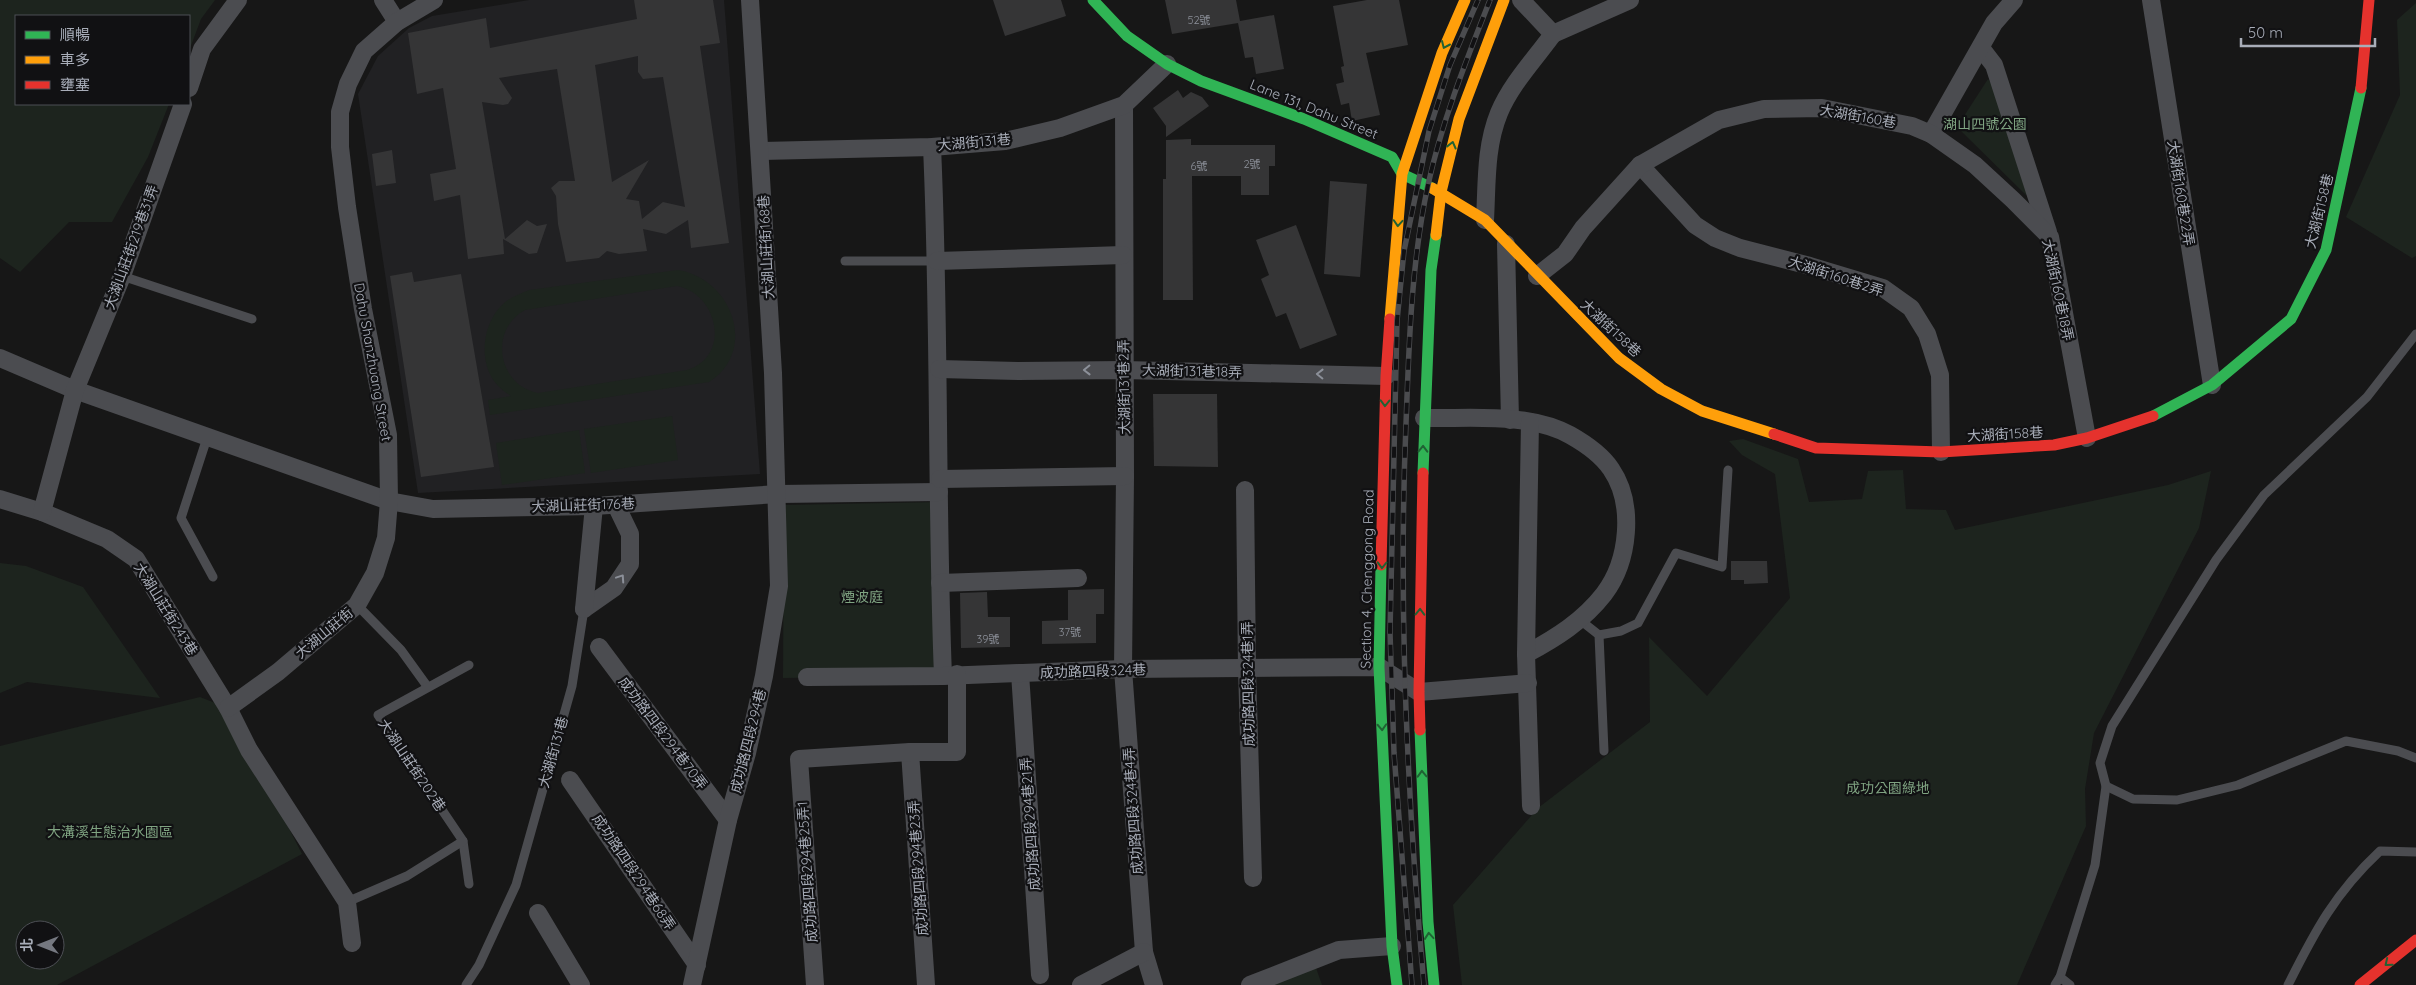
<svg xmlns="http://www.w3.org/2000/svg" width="2416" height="985" viewBox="0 0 2416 985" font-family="Quicksand,'Noto Sans TC',sans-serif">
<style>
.built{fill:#212123}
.green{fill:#1d241e;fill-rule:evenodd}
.building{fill:#353536;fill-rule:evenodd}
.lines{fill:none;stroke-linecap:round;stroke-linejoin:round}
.lane{stroke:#4b4c50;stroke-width:9}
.street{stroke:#4b4c50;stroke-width:18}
.fast{stroke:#30b455;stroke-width:11}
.slow{stroke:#ff9f0a;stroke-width:11}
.jam{stroke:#e5322d;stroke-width:11}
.rail-casing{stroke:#4b4c4f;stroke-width:5.5}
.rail{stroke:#111113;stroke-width:4;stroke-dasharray:11;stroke-linecap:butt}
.oneway{stroke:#206234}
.oneway2{stroke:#8c9099}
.labels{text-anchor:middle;stroke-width:4.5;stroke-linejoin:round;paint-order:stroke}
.number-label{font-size:11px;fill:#8b8f98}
.street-label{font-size:14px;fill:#a8adb8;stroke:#111113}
.park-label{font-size:14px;fill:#7fa381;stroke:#111113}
</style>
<rect width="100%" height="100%" fill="#171717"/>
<polygon class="built" points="529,0 724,0 760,474 418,493 358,94 378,56 409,28 432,16"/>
<g class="green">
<polygon points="0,0 215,0 201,19 189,51 189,16 16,16 16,104 169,104 148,157 112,222 69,222 20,272 0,258"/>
<polygon points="2416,3 2416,256 2412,258 2346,217 2400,95 2397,20"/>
<polygon points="1988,79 1997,92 2031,193 2026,195 1957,127"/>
<path d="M678,270c55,9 80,81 31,112l-219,33 -2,-15 23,-4c-6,-4 -12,-8 -17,-15 -17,-24 -10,-64 14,-81 6,-4 14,-7 21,-10zM677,286c42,8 54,71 10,84l-149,23c-41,-8 -49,-64 -13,-83z"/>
<polygon points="672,416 678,460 591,473 584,429"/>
<polygon points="579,430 585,473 502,485 496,443"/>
<polygon points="1743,439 1798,459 1809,502 1862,499 1868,471 1903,470 1906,509 1946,510 1955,530 2168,485 2211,471 2199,528 2094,733 2085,789 2086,826 2017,985 1462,985 1453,905 1538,808 1650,722 1649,637 1707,696 1790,598 1775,474 1742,455 1729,441"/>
<polygon points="939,502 943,676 783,678 784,505"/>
<polygon points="0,563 26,566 83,587 160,698 27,682 0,693"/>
<path d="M200,697l28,11 74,146 -245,131h-57v-239zM25,930h30v30h-30z"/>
<polygon points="1315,965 1322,985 1271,985"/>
</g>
<g class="building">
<path d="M634,0h79l7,43 -20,3 29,197 -38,5 -3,-28 -22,14 -23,-5 4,22 -28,3 -12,-3 -8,7 -33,4 -8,-38 -2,-28 -5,-8 8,-7h16l-18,-112 -58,9 13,20 -4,6 -5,1 -21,-3 23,137 22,-19 10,6 10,-2 -10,29 -8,1 -26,-15 1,15 -36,5 -8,-64 -26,6 -4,-27 26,-5 -13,-81 -26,6 -9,-61 78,-15 4,30 147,-29zM638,56v16l5,7 20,-2 22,130 -22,-5 -21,17 -3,-18 -13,-2 23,-39 -37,22 -17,-117z"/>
<polygon points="993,0 1061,0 1066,16 1005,36"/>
<polygon points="1165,0 1236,0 1240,21 1274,15 1284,69 1256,74 1253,57 1245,58 1238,23 1172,34"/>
<polygon points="1367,0 1399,0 1408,45 1366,53 1380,115 1352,121 1349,103 1341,105 1336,84 1344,82 1341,67 1344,66 1333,6"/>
<polygon points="1178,90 1183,98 1191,92 1202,97 1209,106 1166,137 1166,126 1153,108"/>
<polygon points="1191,139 1191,145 1275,145 1275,166 1269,166 1269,195 1241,195 1241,176 1192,176 1193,300 1163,300 1163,179 1166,179 1166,140"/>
<polygon points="392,150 396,183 376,186 372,154"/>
<polygon points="1330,181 1367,184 1360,277 1324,274"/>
<polygon points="1296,225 1337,335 1300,349 1286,313 1276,317 1261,279 1269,275 1256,240"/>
<polygon points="412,272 414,282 461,274 494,467 421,477 390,276"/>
<polygon points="1153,394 1217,394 1218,467 1154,466"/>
<polygon points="1731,561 1767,561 1768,583 1744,584 1744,580 1731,580"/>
<polygon points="1104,589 1104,614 1096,614 1096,643 1042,644 1042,621 1068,620 1068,590"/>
<polygon points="987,592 988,617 1010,617 1010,647 961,648 960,593"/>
</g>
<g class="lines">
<g class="lane">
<polyline points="845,261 937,261"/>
<polyline points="122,276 252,319"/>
<polyline points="207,438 181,518 213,577"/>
<polyline points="357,605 401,650 427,686"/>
<polyline points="1580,620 1599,635 1604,751"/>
<polyline points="1599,635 1621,631 1638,623 1676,553 1722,567 1728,470"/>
<polyline points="469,665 378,715 463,841 469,884"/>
<polyline points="2106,786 2133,799 2177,800 2238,785 2346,741 2398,751 2416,758"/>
<polyline points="347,902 407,876 463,841"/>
<polyline points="2060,977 2095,865 2106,786 2100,763 2112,726 2216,560 2264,495 2367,397 2416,334"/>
<polyline points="466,985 479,965 516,885 572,686 584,609"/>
<polyline points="2055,985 2060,977 2070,985"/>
<path d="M2288,985c27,-54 47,-92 92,-134l36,1"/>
</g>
<g class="street">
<polyline points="383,0 397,22"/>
<polyline points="2151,0 2212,385"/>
<polyline points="1553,34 1630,0"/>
<polyline points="1981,48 1994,65 2048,232"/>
<polyline points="189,88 202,49 238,0"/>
<polyline points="1124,105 1125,476 1123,669 1144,952 1154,985"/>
<polyline points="1931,134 1994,23 2014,0"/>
<path d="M932,147c8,176 4,352 11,529"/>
<polyline points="760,151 932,147 1005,141 1060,128 1124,105 1167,64"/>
<polyline points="1640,165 1695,225 1715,238 1740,248 1810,266 1883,288 1911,308 1927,334 1940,375 1941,452"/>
<path d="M1485,220c2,-35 0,-73 14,-107 12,-29 36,-54 54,-79l-32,-34"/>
<polyline points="1506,244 1510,420"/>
<polyline points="937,261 1123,255"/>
<polyline points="1537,276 1565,254 1583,228 1640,165 1719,120 1764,109 1822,108 1912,126 1931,134 1975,165 2013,200 2050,237 2087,438"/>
<polyline points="0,358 75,390 389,501 433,509 594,506 778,494 939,492"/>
<polyline points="939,369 1018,371 1124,370 1386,376"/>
<path d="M1424,418c46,1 104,-6 146,17 16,9 31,19 41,34 24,35 18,92 -7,125 -21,27 -48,44 -78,60"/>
<polyline points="1530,422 1526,654 1531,806"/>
<polyline points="940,479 1125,476"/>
<polyline points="1245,490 1247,668 1253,878"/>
<polyline points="0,499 42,512 107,539 136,559 228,708 249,750 347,902 352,943"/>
<polyline points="42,512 75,390 122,276 183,104"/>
<polyline points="940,583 1078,578"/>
<polyline points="584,609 614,588 630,564 630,534 616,505"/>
<polyline points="584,609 594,506"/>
<polyline points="599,647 728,820"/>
<polyline points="1020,673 1040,975"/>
<polyline points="807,677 943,676 1123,669 1379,667 1419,692 1528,683"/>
<polyline points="228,708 278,672 357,605 375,573 386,538 389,501 388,435 363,309 347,207 340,147 340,112 348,84 364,51 397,22 434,0"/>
<polyline points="910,752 926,985"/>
<polyline points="570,780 697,965"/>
<polyline points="538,913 581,985"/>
<polyline points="692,985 728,820 747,753 764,676 779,586 773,373 750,0"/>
<polyline points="815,985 799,759 910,752 957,752 957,674"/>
<polyline points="1081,985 1144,952"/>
<polyline points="1250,985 1339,950 1392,946"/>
</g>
<g class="fast">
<polyline points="1093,0 1127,36 1167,64 1201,81 1304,119 1392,157 1402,174 1432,188"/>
<polyline points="2153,416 2212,385 2291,319 2326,250 2361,88"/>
<polyline points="1423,473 1431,270 1436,235"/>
<polyline points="1381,565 1379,667 1392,946 1397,985"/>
<polyline points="1420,730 1428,922 1434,985"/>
</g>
<g class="slow">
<polyline points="1432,188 1485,220 1619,358 1661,389 1702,411 1774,434"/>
<polyline points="1436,235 1441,192 1459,119 1504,0"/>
<polyline points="1390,319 1402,174 1442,53 1465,0"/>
</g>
<g class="jam">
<polyline points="2361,88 2369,0"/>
<polyline points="1774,434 1816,448 1941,452 2054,445 2087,438 2153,416"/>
<polyline points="1381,565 1386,376 1390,319"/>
<polyline points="1420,730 1419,692 1423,473"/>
<polyline points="2360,985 2416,940"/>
</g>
<g class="rail-casing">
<g id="rail">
<polyline points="1412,985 1394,753 1390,632 1397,321 1404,251 1429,131 1450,65 1478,0"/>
<path d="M1424,985c-17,-187 -26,-373 -18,-561 3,-80 5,-160 22,-239 14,-64 38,-124 62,-185"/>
</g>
</g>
<use href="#rail" class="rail"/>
</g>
<defs><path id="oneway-chevron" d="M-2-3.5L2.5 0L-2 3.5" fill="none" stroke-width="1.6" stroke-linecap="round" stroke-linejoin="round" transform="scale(1.25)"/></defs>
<g class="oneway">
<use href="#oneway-chevron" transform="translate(1445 45) rotate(114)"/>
<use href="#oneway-chevron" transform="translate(1452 145) rotate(-76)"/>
<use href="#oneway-chevron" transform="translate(1398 223) rotate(94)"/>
<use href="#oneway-chevron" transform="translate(1385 403) rotate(91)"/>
<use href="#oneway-chevron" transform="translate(1423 449) rotate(-89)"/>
<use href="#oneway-chevron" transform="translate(1382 565) rotate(91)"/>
<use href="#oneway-chevron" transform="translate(1420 612) rotate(-89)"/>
<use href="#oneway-chevron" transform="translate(1382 727) rotate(87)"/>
<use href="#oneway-chevron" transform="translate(1422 774) rotate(-92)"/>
<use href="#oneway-chevron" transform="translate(1429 936) rotate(-95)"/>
<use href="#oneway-chevron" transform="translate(2388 963) rotate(141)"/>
</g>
<g class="oneway2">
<use href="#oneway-chevron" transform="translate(1087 370) rotate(179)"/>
<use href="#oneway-chevron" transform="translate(1320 374) rotate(-179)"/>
<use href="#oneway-chevron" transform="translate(621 578) rotate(-56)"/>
</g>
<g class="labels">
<g class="number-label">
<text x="1199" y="24">52號</text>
<text x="1252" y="168">2號</text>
<text x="1199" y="170">6號</text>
<text x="1070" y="636">37號</text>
<text x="988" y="643">39號</text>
</g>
<g class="street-label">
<text transform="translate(1314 109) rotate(22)" y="5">Lane 131, Dahu Street</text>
<text transform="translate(1858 116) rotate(10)" y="5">大湖街160巷</text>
<text transform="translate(974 142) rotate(-5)" y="5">大湖街131巷</text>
<text transform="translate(2181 193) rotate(81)" y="5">大湖街160巷22弄</text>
<text transform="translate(2319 211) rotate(-76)" y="5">大湖街158巷</text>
<text transform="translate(131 247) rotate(-70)" y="5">大湖山莊街219巷31弄</text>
<text transform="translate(766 247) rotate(-93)" y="5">大湖山莊街168巷</text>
<text transform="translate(1836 276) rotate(18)" y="5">大湖街160巷2弄</text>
<text transform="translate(2058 290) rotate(78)" y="5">大湖街160巷18弄</text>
<text transform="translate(1611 328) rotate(43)" y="5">大湖街158巷</text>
<text transform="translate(373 362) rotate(80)" y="5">Dahu Shanzhuang Street</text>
<text transform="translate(1192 371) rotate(1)" y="5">大湖街131巷18弄</text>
<text transform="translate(1124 387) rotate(-91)" y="5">大湖街131巷2弄</text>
<text transform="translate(2005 434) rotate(-3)" y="5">大湖街158巷</text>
<text transform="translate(583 505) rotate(-2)" y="5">大湖山莊街176巷</text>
<text transform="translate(1367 579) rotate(-89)" y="5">Section 4, Chenggong Road</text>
<text transform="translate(166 609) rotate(58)" y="5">大湖山莊街243巷</text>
<text transform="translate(324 633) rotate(-40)" y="5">大湖山莊街</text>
<text transform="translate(1093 671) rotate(-2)" y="5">成功路四段324巷</text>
<text transform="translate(1248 684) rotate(-91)" y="5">成功路四段324巷1弄</text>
<text transform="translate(663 733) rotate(53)" y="5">成功路四段294巷70弄</text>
<text transform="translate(748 741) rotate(-76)" y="5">成功路四段294巷</text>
<text transform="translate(553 752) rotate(-74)" y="5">大湖街131巷</text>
<text transform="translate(412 765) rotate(56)" y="5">大湖山莊街202巷</text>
<text transform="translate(1133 811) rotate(-94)" y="5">成功路四段324巷4弄</text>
<text transform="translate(1030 824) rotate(-94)" y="5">成功路四段294巷21弄</text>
<text transform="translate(918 868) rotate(-94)" y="5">成功路四段294巷23弄</text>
<text transform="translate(634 872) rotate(56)" y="5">成功路四段294巷68弄</text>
<text transform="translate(807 872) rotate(-94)" y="5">成功路四段294巷25弄1</text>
</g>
<g class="park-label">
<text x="1985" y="129">湖山四號公園</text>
<text x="862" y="602">煙波庭</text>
<text x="1888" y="793">成功公園綠地</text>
<text x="110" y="837">大溝溪生態治水園區</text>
</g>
</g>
<rect x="15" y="15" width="175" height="90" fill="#111113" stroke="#4d4f55"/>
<rect x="25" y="31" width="25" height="8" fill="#30b455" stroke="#4d4f55"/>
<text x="60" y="40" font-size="15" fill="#a8adb8">順暢</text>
<rect x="25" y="56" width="25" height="8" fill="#ff9f0a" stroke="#4d4f55"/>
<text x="60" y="65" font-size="15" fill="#a8adb8">車多</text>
<rect x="25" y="81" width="25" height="8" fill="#e5322d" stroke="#4d4f55"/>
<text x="60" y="90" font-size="15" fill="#a8adb8">壅塞</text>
<g transform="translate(40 945) rotate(270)"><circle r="24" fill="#111113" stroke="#4d4f55"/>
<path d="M0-4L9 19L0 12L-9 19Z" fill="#757880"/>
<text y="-8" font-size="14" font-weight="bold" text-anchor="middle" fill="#a8adb8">北</text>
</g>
<path d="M2241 38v8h134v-8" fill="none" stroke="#a8adb8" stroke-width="2.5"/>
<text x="2248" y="38" font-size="15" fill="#a8adb8" stroke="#111113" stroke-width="4" paint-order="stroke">50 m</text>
</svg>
